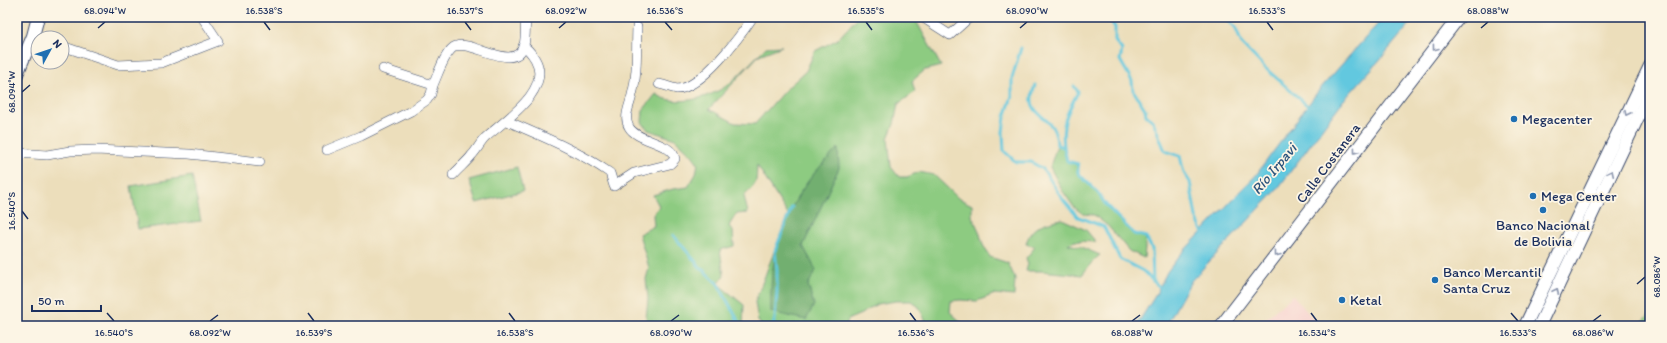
<svg xmlns="http://www.w3.org/2000/svg" width="1667" height="343" viewBox="0 0 1667 343" font-family="Itim,sans-serif">
<style>
.built{fill:#f7d0ce}
.green{fill:#8dcb81;stroke:#547d70}
.forest{fill:#72af6f;stroke:#466f66}
.water{fill:#62c8df;stroke:#3e7c9e}
.lines{fill:none;stroke-linecap:round;stroke-linejoin:round}
.stream{stroke:#62c8df;stroke-width:3}
.street-casing{stroke:#3a496c;stroke-width:10}
.secondary-casing{stroke:#3a496c;stroke-width:14}
.street{stroke:#fff;stroke-width:9}
.secondary{stroke:#fff;stroke-width:12}
.oneway{stroke:#8d97ae}
.ticks{fill:none;stroke:#1b2f5e;stroke-width:1.5}
.poi-dot{fill:#1f6fb2;stroke:#fcf5e5;stroke-width:1.5}
.labels{text-anchor:middle;stroke-width:3.5;stroke-linejoin:round;paint-order:stroke}
.poi-label{font-size:14px;fill:#1b2f5e;stroke:#fcf5e5;text-anchor:start}
.street-label{font-size:14px;fill:#1b2f5e;stroke:#fcf5e5}
.water-label{font-size:15px;font-style:italic;fill:#2d557e;stroke:#fcf5e5}
.neatline{fill:none;stroke:#1b2f5e;stroke-width:1.5}
.ticks-label{font-size:10px;text-anchor:middle;fill:#1b2f5e}
</style>
<rect width="100%" height="100%" fill="#fcf5e5"/>
<filter id="ink" filterUnits="userSpaceOnUse"><feTurbulence type="fractalNoise" baseFrequency=".025" numOctaves="2"/><feDisplacementMap in="SourceGraphic" scale="8" xChannelSelector="R" yChannelSelector="G"/><feConvolveMatrix kernelMatrix="1 2 1 2 8 2 1 2 1" color-interpolation-filters="sRGB"/></filter>
<filter id="wash" filterUnits="userSpaceOnUse"><feTurbulence type="fractalNoise" baseFrequency=".012" numOctaves="4" result="noise"/><feDisplacementMap in="SourceGraphic" scale="16" xChannelSelector="R" yChannelSelector="G"/><feGaussianBlur stdDeviation="0.9" result="paint"/><feColorMatrix in="noise" values="0 0 0 0 0 0 0 0 0 0 0 0 0 0 0 0 0 1.4 0 .05"/><feComposite in="paint" operator="in"/></filter>
<g filter="url(#wash)">
<rect width="100%" height="100%" fill="#ecdebb"/>
<polygon class="built" points="1293,295 1319,326 1257,326"/>
<g class="green">
<path d="M858,17h56l27,49 -16,4 -13,11 3,11 -17,12 -4,20 -6,14 3,29 8,10h8l12,-5 15,3 24,23 14,7v11l7,15 4,14 7,12 18,6 7,15 -1,18 -19,-2 -18,7 -17,-1 -9,1 -1,11 12,11v3h-29l-7,-4 -7,-15 -8,-6h-15l-19,3 -16,10 -12,5 -4,7h-83l-4,-5 -3,-19 33,-87 -31,-50c-1,18 1,18 -13,31l4,17 -12,1 -7,12 4,5 1,15 -14,4 4,26 -6,8 26,21 -1,21h-93l-4,-8 2,-19 -2,-20 3,-11 -10,-34 15,-8 -1,-11 6,-9 -6,-11 20,-6 15,-2 8,-13 2,-11 -6,-8 -17,-16 -27,-9 -6,-8 1,-12 13,-16c19,14 55,4 73,-10 13,-11 25,-25 37,-37l16,-1 -23,9 -50,54 26,14 20,1 30,-34 21,-19 9,-20 23,-12z"/>
<polygon points="1057,145 1064,147 1067,161 1078,164 1078,173 1098,193 1106,205 1134,234 1146,237 1144,258 1129,251 1108,226 1094,215 1083,214 1074,207 1062,190 1050,167"/>
<polygon points="517,167 523,191 476,203 469,180"/>
<polygon points="192,176 201,221 138,229 131,186"/>
<path d="M1062,219l24,11 10,12 -21,-1 -7,3 13,3 19,8 -7,6 -11,14 -41,-4h-15l2,-7 -2,-6 9,-11 -9,-3c5,-19 18,-21 36,-25z"/>
<polygon points="1650,314 1650,326 1638,326"/>
</g>
<path class="forest" d="M838,148l1,20 -36,78 13,24 -8,15 6,20 -8,15 -35,-8c-2,-50 8,-91 38,-132 8,-11 19,-21 29,-32z"/>
<polygon class="water" points="1384,17 1416,17 1377,63 1342,102 1276,191 1191,281 1166,326 1136,326 1155,296 1167,272 1180,255 1256,175 1319,90"/>
<g class="lines">
<g class="stream">
<polyline points="1107,17 1115,27 1115,41 1122,50 1120,60 1132,81 1133,90 1145,109 1146,115 1153,121 1165,151 1180,156 1184,173 1190,182 1196,217 1204,235"/>
<polyline points="1224,17 1235,27 1242,44 1264,67 1309,107"/>
<polyline points="1021,48 1012,78 1012,96 1005,117 1003,132 1004,151 1016,162 1031,162 1043,169 1064,201 1078,217 1087,220 1104,227 1120,259 1143,271 1153,281"/>
<path d="M1035,85c-1,4 -3,8 -3,12 -2,12 9,18 16,25 6,6 9,15 9,23l7,2 3,14 11,3v9l20,20 8,12 28,29 12,3 6,12 1,32 9,8"/>
<path d="M1064,147c-3,-24 3,-34 14,-55l-4,-6"/>
<polyline points="673,235 701,268 718,284 741,326"/>
<polyline points="773,326 775,318 777,292 777,269 775,251 792,207"/>
</g>
</g>
</g>
<g filter="url(#ink)">
<g class="lines">
<g class="street-casing">
<g id="street">
<polyline points="922,17 950,35 970,17"/>
<polyline points="62,46 118,65 140,64 161,63 218,41 202,17"/>
<path d="M383,69l50,16c5,-10 12,-35 23,-39 18,-6 59,28 68,-1 2,-8 1,-19 2,-28"/>
<path d="M659,84c6,1 12,4 18,5 24,0 64,-54 76,-72"/>
<path d="M507,121c35,15 71,30 103,52l4,13 20,-13 36,-9 5,-5c-2,-17 -38,-17 -46,-32 -6,-10 1,-22 3,-32 6,-22 4,-45 5,-68"/>
<polyline points="327,150 361,136 411,111 427,100 431,94 433,85"/>
<polyline points="17,153 47,155 70,151 95,150 189,154 260,162"/>
<path d="M453,175c6,-7 14,-13 19,-20 5,-5 8,-12 13,-17 20,-18 68,-48 50,-79 -3,-5 -6,-10 -12,-13"/>
</g>
</g>
<g class="secondary-casing">
<g id="secondary">
<polyline points="17,74 33,36 38,17"/>
<polyline points="1221,326 1459,17"/>
<polyline points="1525,326 1650,66"/>
<polyline points="1539,326 1650,92"/>
</g>
</g>
<use href="#street" class="street"/>
<use href="#secondary" class="secondary"/>
</g>
<defs><path id="oneway-chevron" d="M-2-3.5L2.5 0L-2 3.5" fill="none" stroke-width="1.6" stroke-linecap="round" stroke-linejoin="round"/></defs>
<g class="oneway">
<use href="#oneway-chevron" transform="translate(1435 48) rotate(127)"/>
<use href="#oneway-chevron" transform="translate(1627 113) rotate(116)"/>
<use href="#oneway-chevron" transform="translate(1356 151) rotate(127)"/>
<use href="#oneway-chevron" transform="translate(1611 173) rotate(-65)"/>
<use href="#oneway-chevron" transform="translate(1277 254) rotate(127)"/>
<use href="#oneway-chevron" transform="translate(1556 291) rotate(-65)"/>
</g>
</g>
<path class="ticks" d="M264,22l6,8M465,22l6,8M665,22l7,8M866,22l6,8M1267,22l6,8M98,28l7,-6M559,28l7,-6M1020,28l7,-6M1481,28l7,-6M22,92l8,-7M22,211l6,8M1637,284l8,-7M107,313l7,8M308,313l6,8M509,313l6,8M910,313l6,8M1311,313l6,8M1511,313l7,8M210,321l8,-6M671,321l8,-6M1132,321l8,-6M1593,321l8,-6"/>
<g class="poi-dot">
<circle cx="1514" cy="119" r="4"/>
<circle cx="1533" cy="196" r="4"/>
<circle cx="1543" cy="210" r="4"/>
<circle cx="1435" cy="280" r="4"/>
<circle cx="1342" cy="300" r="4"/>
</g>
<g class="labels">
<g class="poi-label">
<text x="1522" y="124">Megacenter</text>
<text x="1541" y="201">Mega Center</text>
<text x="1543" y="230" text-anchor="middle">Banco Nacional<tspan x="1543" dy="16">de Bolivia</tspan></text>
<text x="1443" y="277">Banco Mercantil<tspan x="1443" dy="16">Santa Cruz</tspan></text>
<text x="1350" y="305">Ketal</text>
</g>
<g class="street-label">
<text transform="translate(1328 163) rotate(-53)" y="5">Calle Costanera</text>
</g>
<g class="water-label">
<text transform="translate(1274 169) rotate(-50)" y="5">Río Irpavi</text>
</g>
</g>
<rect width="1667" height="343" fill="none" stroke="#fcf5e5" stroke-width="44"/>
<g transform="translate(50 50) rotate(50)"><circle r="19" fill="#fcf5e5" stroke="#a2a6af"/>
<path d="M0-3L7 15L0 10L-7 15Z" fill="#1f6fb2"/>
<text y="-6" font-size="11" font-weight="bold" text-anchor="middle" fill="#1b2f5e">N</text>
</g>
<path d="M32 305v6h69v-6" fill="none" stroke="#1b2f5e" stroke-width="2"/>
<text x="38" y="305" font-size="12" fill="#1b2f5e" stroke="#fcf5e5" stroke-width="3" paint-order="stroke">50 m</text>
<rect x="22" y="22" width="1623" height="299" class="neatline"/>
<g class="ticks-label">
<text x="105" y="14">68.094°W</text>
<text x="264" y="14">16.538°S</text>
<text x="465" y="14">16.537°S</text>
<text x="566" y="14">68.092°W</text>
<text x="665" y="14">16.536°S</text>
<text x="866" y="14">16.535°S</text>
<text x="1027" y="14">68.090°W</text>
<text x="1267" y="14">16.533°S</text>
<text x="1488" y="14">68.088°W</text>
<text transform="translate(11 92) rotate(-90)" y="4">68.094°W</text>
<text transform="translate(11 211) rotate(-90)" y="4">16.540°S</text>
<text transform="translate(1656 277) rotate(-90)" y="4">68.086°W</text>
<text x="114" y="336">16.540°S</text>
<text x="210" y="336">68.092°W</text>
<text x="314" y="336">16.539°S</text>
<text x="515" y="336">16.538°S</text>
<text x="671" y="336">68.090°W</text>
<text x="916" y="336">16.536°S</text>
<text x="1132" y="336">68.088°W</text>
<text x="1317" y="336">16.534°S</text>
<text x="1518" y="336">16.533°S</text>
<text x="1593" y="336">68.086°W</text>
</g>
</svg>
